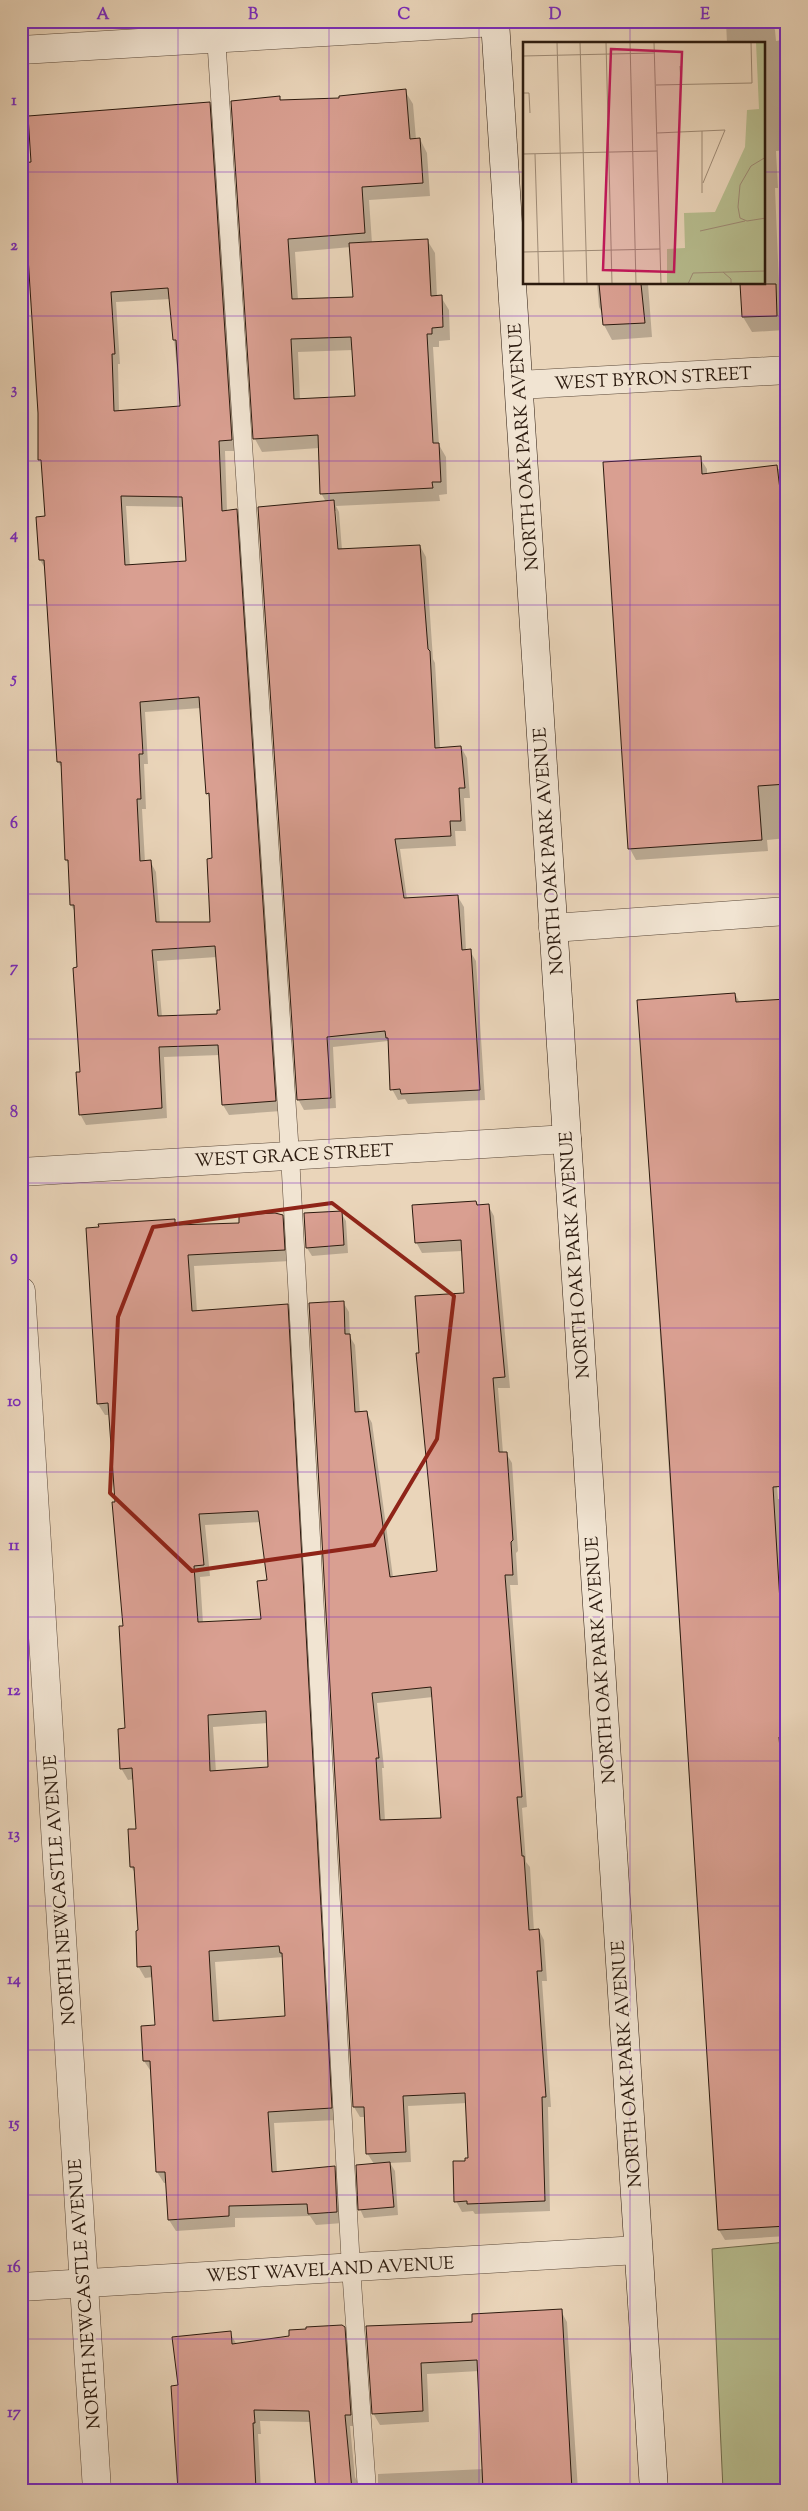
<svg xmlns="http://www.w3.org/2000/svg" width="808" height="2511" viewBox="0 0 808 2511" font-family="'Sorts Mill Goudy',serif">
<style>
.green{fill:#b7bd8f;stroke:#716c4e}
.shadow{fill:#0003;fill-rule:evenodd}
.building{fill:#d99f91;stroke:#2b1a0e;fill-rule:evenodd}
.lines{fill:none;stroke-linecap:round;stroke-linejoin:round}
.lane-casing{stroke:#5b4939;stroke-width:19}
.street-casing{stroke:#5b4939;stroke-width:29}
.secondary-casing{stroke:#2b1a0e;stroke-width:29}
.lane{stroke:#f1e4d2;stroke-width:18}
.street{stroke:#f1e4d2;stroke-width:28}
.secondary{stroke:#f1e4d2;stroke-width:28}
.marked{fill:none;stroke:#8f2418;stroke-width:4;stroke-linejoin:round}
.grid{fill:none;stroke:#7b2cbf;stroke-width:1;stroke-opacity:0.55}
.labels{text-anchor:middle;stroke-width:5;stroke-linejoin:round;paint-order:stroke}
.street-label{font-size:18px;fill:#2b1a0e;stroke:#f1e4d2}
.inset-road{fill:none;stroke:#9e8a75;stroke-width:1}
.view{fill:#c2185b;fill-opacity:0.15;stroke:#c2185b;stroke-width:2.5}
.inset-edge{fill:none;stroke:#2b1a0e;stroke-width:2.5}
.neatline{fill:none;stroke:#7b2cbf;stroke-width:2}
.grid-label{font-size:16px;text-anchor:middle;font-weight:bold;fill:#7b2cbf}
</style>
<rect width="100%" height="100%" fill="#ead5ba"/>
<filter id="stains"><feTurbulence type="fractalNoise" baseFrequency=".004" numOctaves="4"/><feColorMatrix values="0 0 0 0 .2 0 0 0 0 .09 0 0 0 0 .02 0 0 0 .5 -.17"/></filter>
<radialGradient id="worn" r=".72"><stop offset=".6" stop-color="#630" stop-opacity="0"/><stop offset="1" stop-color="#630" stop-opacity=".3"/></radialGradient>
<polygon class="green" points="787,2242 787,2490 723,2490 712,2249"/>
<g class="shadow">
<polygon points="575,21 599,21 576,23"/>
<polygon points="726,21 770,21 775,30 776,41 782,40 787,48 787,150 776,151 778,188 775,188 779,284 783,291 785,330 752,332 743,317 741,284 764,284 764,44 727,44"/>
<path d="M405,91l8,13 3,35h4l7,14 3,43 -61,4 3,43 55,-3 8,13 2,44h4l8,13 1,30 -11,1v6h-6l6,98 7,12 1,37 -8,1 1,6 -104,5 3,6 3,38 78,-4 6,11 7,102 2,4 5,85 21,-1 6,11 3,40h-6l2,33h-11l1,15 -56,3 7,50 51,-2 6,10 2,44h4l6,10 9,139 -77,4 -3,-5 -7,1 -6,-11 -4,-48 -55,6 3,61 -32,2 -6,-11 28,-597 -5,-9 -2,-45 -57,4 -7,-13 24,-342 2,4 59,-2zM351,247l3,51 -56,2 -3,-48zM353,350l4,48 -57,2 -2,-48zM334,511h2l3,44h-2z"/>
<path d="M209,103l6,10 22,338h-12l2,60h9l6,10 39,590 -52,4 -6,-10 -3,-50 -56,2 3,61 -81,7 -6,-11 1,-41 -6,-161 -4,-7 -2,-40 -3,-5 -4,-92 -4,-6 -12,-192 -6,-10 6,-43 -3,-52 -3,-6 -8,-296zM170,299l11,109 -62,4 -1,-48h2l-4,-62zM126,506l58,1 4,55 -58,4zM201,708l6,85 3,6 3,61 -1,63 -52,1 -4,-52 -6,-11 -5,1 -3,-53h4l-2,-45h4l-3,-52zM217,957l4,54 -2,4 -57,2 -5,-56z"/>
<polygon points="597,284 648,284 652,337 612,340 604,325 603,315 599,307"/>
<polygon points="700,458 707,469 707,474 777,467 778,469 787,468 787,838 767,840 768,851 636,860 630,849 604,463"/>
<polygon points="735,994 740,1003 778,1499 787,1499 787,2236 725,2240 719,2230 638,1001"/>
<path d="M476,1202l2,4 10,-1 6,11 16,172h-12l5,65h3l6,10 6,88 -2,2 2,32h-8l17,222 -5,1 4,54 4,5 4,64 5,-1 5,10 3,41h-5l9,126h-3l2,104 -75,3 -2,-3 -11,1 -6,-11 10,-39 3,-3 -2,-56 -59,3 3,56 -21,1 5,8 3,44 -34,3 -4,-9 14,-45 -7,-11 -1,-36h-6l-6,-10 -11,-805 6,10 1,25 5,8 5,68 6,-1 6,11 21,154 45,-5 -17,-218 44,-60 -3,-43 -40,2 -6,-11zM433,1697l9,122 -57,2 -3,-53h2l-7,-65z"/>
<polygon points="341,1213 346,1221 348,1253 312,1256 307,1248 305,1215"/>
<path d="M282,1216l7,11 1,34 -96,5 3,46 90,-6 6,11 44,803 -63,3 3,49 57,-4 7,11 2,44 -27,2 -6,-9 -75,2v9l-59,4 -7,-11 -2,-37h-3l-7,-11 -5,-99 -8,-12 12,-35 -3,-49 -8,1 -7,-12 1,-34 -3,-58 -5,-7 7,-37 -4,-51 -6,1 -7,-12 5,-38 -2,-103 -14,-212h-5l-7,-11 76,-184 4,6 62,-2zM261,1522l8,59 -6,39 -60,3 -3,-46 10,-1 -5,-51zM268,1723l1,45 -53,4 -3,-45zM284,1957l2,60 -67,4 -4,-59z"/>
<polygon points="561,2311 567,2322 578,2490 378,2490 378,2474 484,2469 479,2371 427,2374 429,2422 380,2425 373,2413 367,2327 474,2324"/>
<polygon points="344,2328 350,2339 357,2426 350,2426 355,2477 361,2490 315,2490 311,2422 260,2421 261,2434 258,2434 261,2490 178,2490 179,2387 230,2333 237,2345"/>
</g>
<g class="building">
<path d="M406,89l4,50 10,-1 3,45 -61,4 3,46 -77,6 4,60 61,-2 -4,-54 79,-4 3,57 11,-1 1,32 -11,1v6h-5l6,109h6l2,39h-9l1,6 -113,6 -2,-59 -65,4 -22,-338 49,-5v4l59,-2v-2zM351,337l4,59 -61,3 -3,-60z"/>
<path d="M210,102l22,338 -13,1 3,70 15,-2 39,592 -54,4 -4,-60 -59,2 3,61 -83,7 -3,-43h4l-7,-104 4,-1 -3,-62h-4l-2,-45h-3l-4,-98h-4l-13,-202h-5l-3,-43 9,-1 -4,-56h-3v-47l-16,-250 9,-1 -3,-46zM168,288l5,52h3l4,66 -66,5 -2,-57h3l-4,-62zM121,496l61,1 4,64 -61,4zM199,697l7,97 3,-1 3,65 -5,1 3,63h-54l-5,-62 -11,1 -3,-62h4l-2,-45h4l-3,-52zM215,946l5,64h-3v4l-59,2 -6,-66z"/>
<polygon points="599,284 641,284 645,323 603,325"/>
<polygon points="740,284 776,284 777,316 742,317"/>
<polygon points="701,456 702,474 777,465 782,506 780,506 787,610 787,784 758,786 762,840 628,849 603,462"/>
<polygon points="334,500 338,549 420,545 428,649 430,651 435,748 461,746 465,788 459,788 461,821 450,821 451,836 395,839 404,898 458,895 462,950 471,949 480,1090 401,1094 400,1089 390,1090 388,1038 386,1038 385,1031 327,1037 331,1098 297,1100 258,507"/>
<polygon points="735,993 736,1002 787,999 787,1486 773,1487 781,1618 787,1617 787,1666 783,1666 787,1736 779,1737 787,1833 787,2226 718,2230 665,1392 637,1000"/>
<path d="M476,1201l1,4 12,-1 16,173 -12,1 6,74h8l6,88 -2,2 2,33h-8l17,222h-5l5,59h2l5,74 10,-1 3,42h-5l9,126h-4l3,104 -78,3v-3l-13,1 -1,-41h12v-3h3l-3,-65 -62,3 3,56 -40,2 -2,-47h-11l-44,-804 35,-2 1,33h5l5,78 12,-1 23,166 47,-6 -21,-218h3l-4,-57 49,-3 -3,-53 -46,3 -3,-38zM431,1687l10,131 -61,2 -4,-62h3l-7,-65z"/>
<polygon points="342,1211 344,1245 306,1248 304,1213"/>
<path d="M275,1213l8,2 2,35 -97,5 4,56 96,-7 44,804 -64,4 4,60 63,-6 2,46 -29,2 -1,-10 -78,2v10l-61,4 -3,-48h-9l-6,-111h-7l-2,-35 14,-1 -4,-59 -14,1 -1,-36 2,-1 -4,-63h-4l-2,-38h8l-4,-61 -12,1 -2,-40 7,-1 -6,-102h4l-11,-124h3l-7,-99 -11,1 -11,-176 13,-1 -1,-3 77,-5v6l64,-2v-8zM258,1511l9,69 -10,1 4,38 -63,3 -4,-56 10,-1 -5,-51zM266,1711l2,56 -58,4 -2,-56zM279,1946l1,7h2l3,63 -72,5 -4,-70z"/>
<polygon points="390,2162 394,2207 358,2210 356,2165"/>
<polygon points="562,2309 572,2490 483,2490 477,2360 421,2363 423,2411 372,2414 366,2326 472,2322 472,2314"/>
<polygon points="342,2325 345,2327 351,2415 345,2415 352,2490 316,2490 309,2411 254,2410 255,2423 253,2423 256,2490 178,2490 171,2386 178,2385 172,2337 231,2331 232,2344 289,2336 289,2330 306,2329 306,2327"/>
</g>
<g class="lines">
<g class="lane-casing">
<polyline id="lane" points="215,21 290,1155 351,2268 367,2490"/>
</g>
<g class="street-casing">
<g id="street">
<polyline points="21,50 495,22"/>
<polyline points="519,385 787,370"/>
<polyline points="553,928 787,911"/>
<polyline points="21,1172 567,1139"/>
<polyline points="21,1291 97,2490"/>
<polyline points="21,2287 638,2250"/>
</g>
</g>
<g class="secondary-casing">
<polyline id="secondary" points="495,21 654,2490"/>
</g>
<use href="#lane" class="lane"/>
<use href="#street" class="street"/>
<use href="#secondary" class="secondary"/>
</g>
<path class="marked" d="M332,1203l122,93 -17,143 -63,106 -182,26 -82,-78 8,-176 35,-90z"/>
<path class="grid" d="M178,21v2469M329,21v2469M479,21v2469M630,21v23M21,172h503M764,172h23M630,284v2206M21,316h766M21,461h766M21,605h766M21,750h766M21,894h766M21,1039h766M21,1183h766M21,1328h766M21,1472h766M21,1617h766M21,1761h766M21,1906h766M21,2050h766M21,2195h766M21,2339h766"/>
<g class="labels">
<g class="street-label">
<text transform="translate(653 378) rotate(-3)" y="6">WEST BYRON STREET</text>
<text transform="translate(523 447) rotate(-94)" y="6">NORTH OAK PARK AVENUE</text>
<text transform="translate(548 851) rotate(-94)" y="6">NORTH OAK PARK AVENUE</text>
<text transform="translate(294 1155) rotate(-3)" y="6">WEST GRACE STREET</text>
<text transform="translate(574 1255) rotate(-94)" y="6">NORTH OAK PARK AVENUE</text>
<text transform="translate(600 1660) rotate(-94)" y="6">NORTH OAK PARK AVENUE</text>
<text transform="translate(59 1890) rotate(-94)" y="6">NORTH NEWCASTLE AVENUE</text>
<text transform="translate(626 2064) rotate(-94)" y="6">NORTH OAK PARK AVENUE</text>
<text transform="translate(330 2269) rotate(-3)" y="6">WEST WAVELAND AVENUE</text>
<text transform="translate(84 2294) rotate(-94)" y="6">NORTH NEWCASTLE AVENUE</text>
</g>
</g>
<g transform="translate(523 42)">
<rect width="242" height="242" fill="#ead5ba"/>
<path d="M233,0h9v242h-98v-35l18,-1 -1,-35 31,-1 30,-65 2,-37 12,-1z" fill="#b7bd8f"/>
<path class="inset-road" d="M34,0l7,242M57,0l7,242M83,0l6,242M107,0l6,242M131,0l7,242M0,14l132,-3M157,24l1,18M133,43l96,-2 -1,-41M0,51h6l1,20M179,89v62M134,91l68,-3 -22,53M0,112l134,-3M12,112l4,130M243,115l-15,9 -11,19 -2,22 2,11 7,3 19,-3M177,189l45,-10M0,210l137,-3M200,230l8,7v5M165,242l5,-11 73,-2"/>
<path class="view" d="M88,7l71,3 -8,220 -71,-2z"/>
<rect width="242" height="242" class="inset-edge"/>
</g>
<rect width="808" height="2511" fill="none" stroke="#ead5ba" stroke-width="55"/>
<rect x="28" y="28" width="752" height="2456" class="neatline"/>
<g class="grid-label">
<text x="103" y="19">A</text>
<text x="253" y="19">B</text>
<text x="404" y="19">C</text>
<text x="555" y="19">D</text>
<text x="705" y="19">E</text>
<text x="14" y="105">1</text>
<text x="14" y="250">2</text>
<text x="14" y="394">3</text>
<text x="14" y="539">4</text>
<text x="14" y="683">5</text>
<text x="14" y="828">6</text>
<text x="14" y="972">7</text>
<text x="14" y="1117">8</text>
<text x="14" y="1261">9</text>
<text x="14" y="1406">10</text>
<text x="14" y="1550">11</text>
<text x="14" y="1695">12</text>
<text x="14" y="1839">13</text>
<text x="14" y="1984">14</text>
<text x="14" y="2128">15</text>
<text x="14" y="2272">16</text>
<text x="14" y="2417">17</text>
</g>
<rect width="100%" height="100%" filter="url(#stains)"/>
<rect width="100%" height="100%" fill="url(#worn)"/>
</svg>
